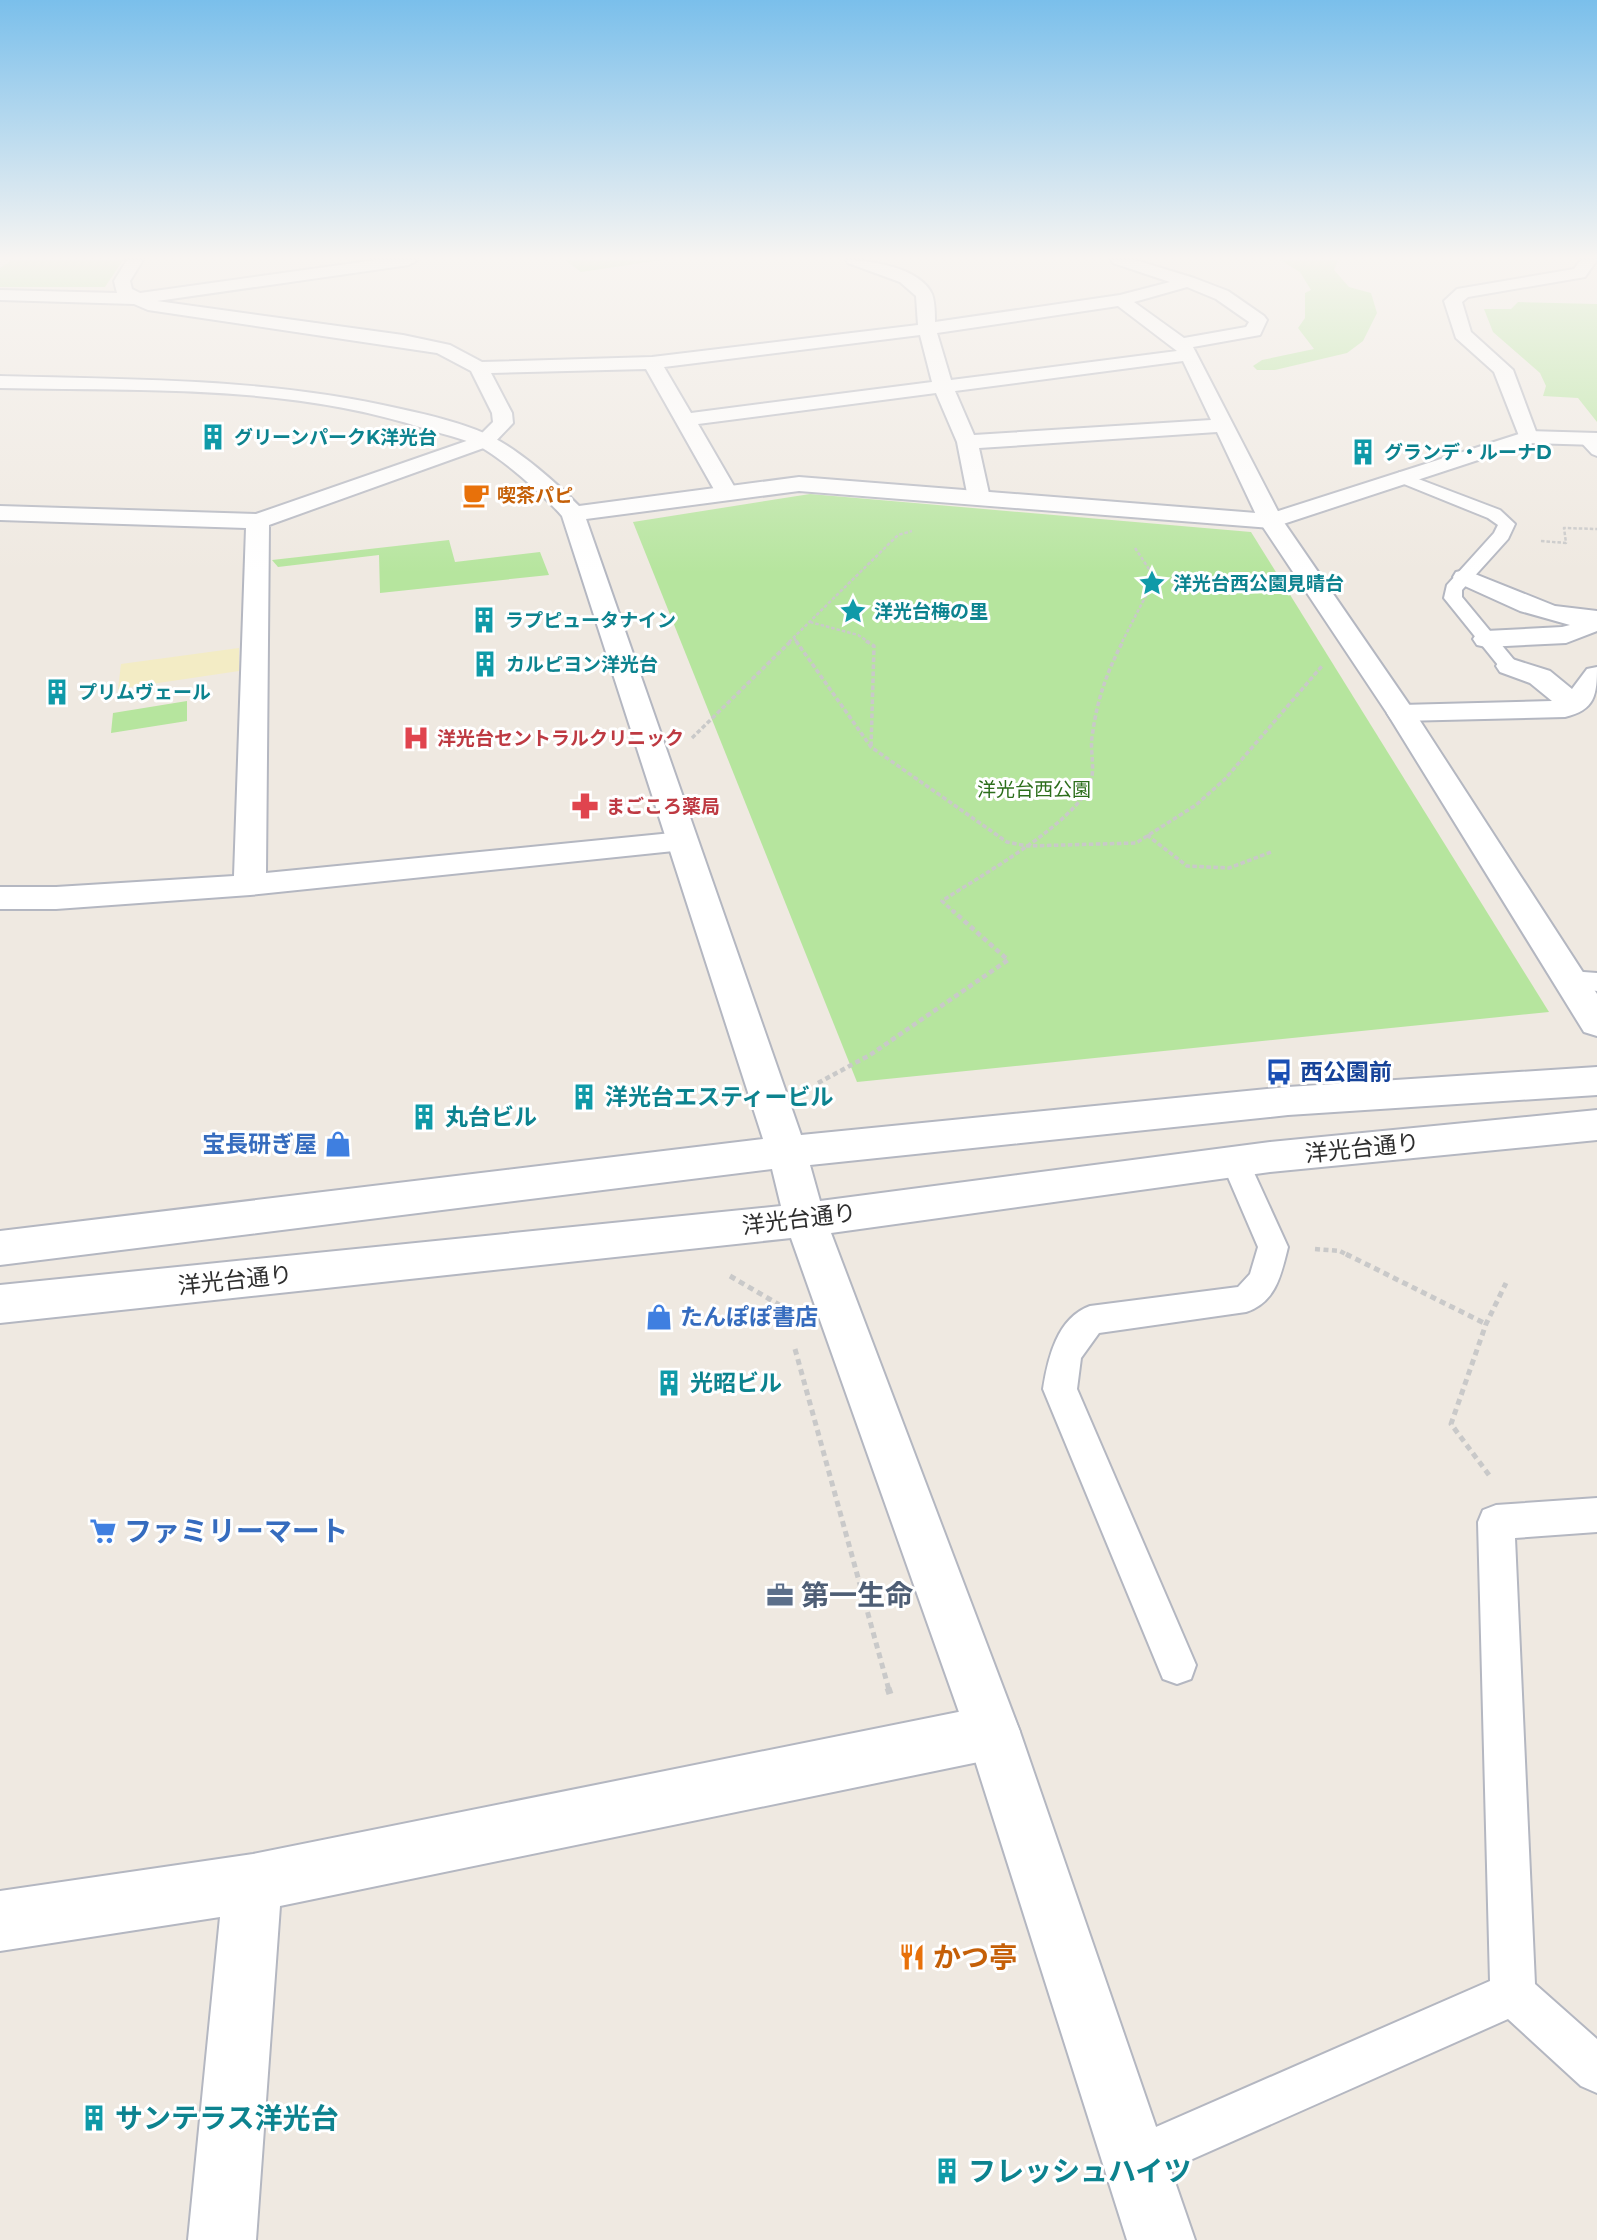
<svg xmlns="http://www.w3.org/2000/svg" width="1597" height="2240" viewBox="0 0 1597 2240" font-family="Montserrat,'Noto Sans JP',sans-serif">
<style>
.green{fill:#b6e59e}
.sand{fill:#f3ecc5}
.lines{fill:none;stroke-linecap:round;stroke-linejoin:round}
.service-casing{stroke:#b4b7c1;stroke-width:4}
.pedestrian-casing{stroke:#b4b7c1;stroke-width:4}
.minor-casing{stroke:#b4b7c1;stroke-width:4}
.tertiary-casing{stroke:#b4b7c1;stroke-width:4}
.path-far4{stroke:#c9c9c9;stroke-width:2.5;stroke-dasharray:3.5 2;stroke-linecap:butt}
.path-far3{stroke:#c9c9c9;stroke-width:3.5;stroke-dasharray:4.5 2.5;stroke-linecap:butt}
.path-far2{stroke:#c9c9c9;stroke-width:4.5;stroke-dasharray:5 3.5;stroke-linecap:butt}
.path-far1{stroke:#c9c9c9;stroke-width:5;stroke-dasharray:6 4.5;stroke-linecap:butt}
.path{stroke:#c9c9c9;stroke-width:7;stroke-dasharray:8 5;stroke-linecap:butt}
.service{fill:#fff;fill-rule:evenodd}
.pedestrian{fill:#fff;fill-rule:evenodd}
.minor{fill:#fff;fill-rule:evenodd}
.tertiary{fill:#fff;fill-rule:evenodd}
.labels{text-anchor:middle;stroke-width:6;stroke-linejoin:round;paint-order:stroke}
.far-culture-label{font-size:19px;font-weight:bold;fill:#0d838f;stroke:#fff;text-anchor:start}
.far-food-label{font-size:19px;font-weight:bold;fill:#c56008;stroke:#fff;text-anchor:start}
.far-health-label{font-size:19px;font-weight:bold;fill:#be3a42;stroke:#fff;text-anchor:start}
.far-park-label{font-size:19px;fill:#2c6e1b;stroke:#fff}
.transit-label{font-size:23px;font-weight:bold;fill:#164399;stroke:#fff;text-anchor:start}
.culture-label{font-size:23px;font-weight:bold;fill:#0d838f;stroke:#fff;text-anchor:start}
.shop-label{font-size:23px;font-weight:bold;fill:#366cbe;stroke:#fff;text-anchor:end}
.street-label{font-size:23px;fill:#2e2e2e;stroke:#fff}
.near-shop-label{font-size:28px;font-weight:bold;fill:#366cbe;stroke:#fff;text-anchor:start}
.near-service-label{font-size:28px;font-weight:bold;fill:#4e5e75;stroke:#fff;text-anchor:start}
.near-food-label{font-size:28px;font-weight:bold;fill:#c56008;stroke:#fff;text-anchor:start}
.near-culture-label{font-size:28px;font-weight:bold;fill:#0d838f;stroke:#fff;text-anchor:start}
</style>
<rect width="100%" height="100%" fill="#efe9e1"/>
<g class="green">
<polygon points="12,260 123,260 105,287 0,287 0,268"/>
<polygon points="565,260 662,260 581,272"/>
<polygon points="1280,260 1338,260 1334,270 1349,287 1371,293 1377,313 1363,341 1347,353 1275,370 1257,370 1253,366 1262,360 1314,349 1298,328 1305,318 1305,293 1311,290 1300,272"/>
<polygon points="1518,302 1597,304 1597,422 1578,398 1543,396 1546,386 1540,373 1493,332 1484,309 1511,309"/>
<polygon points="810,494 1251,532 1549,1012 857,1082 633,522"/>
<polygon points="449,540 455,562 540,552 549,575 380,593 379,555 278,567 272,560"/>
<polygon points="187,701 187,721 111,733 113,713"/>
</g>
<polygon class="sand" points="239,648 239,671 118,689 121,664"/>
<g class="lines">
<g class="service-casing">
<g id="service">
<polygon points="1585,433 1597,442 1597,456 1592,454 1577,438"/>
<polygon points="1400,472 1500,510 1515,524 1508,539 1462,590 1462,597 1519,666 1516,670 1502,670 1444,598 1447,585 1494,533 1498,525 1488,518 1394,480 1392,477"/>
<polygon points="1570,971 1597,973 1597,991 1561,986 1557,980 1561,974"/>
<path d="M1235,1150l10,3 43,94c-7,28 -12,55 -42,65l-147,21 -18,25 -4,31 119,276 -5,14 -14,5 -14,-5 -120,-290c5,-31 14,-71 47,-83l148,-19 12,-13 8,-27 -37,-86 4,-8z"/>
<polygon points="1597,1498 1597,1532 1515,1538 1535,1984 1597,2039 1597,2093 1581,2086 1508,2019 1134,2185 1117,2178 1110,2161 1117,2144 1490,1981 1478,1522 1483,1510 1496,1505"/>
</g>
</g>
<g class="pedestrian-casing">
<g id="pedestrian">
<polygon points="1465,570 1555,606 1597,611 1597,631 1566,643 1486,647 1477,645 1473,639 1477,633 1486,631 1562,627 1570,625 1520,611 1456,582 1453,577 1456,572"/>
<path d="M1509,658l41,13 22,18 15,-20 10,-2c0,28 -2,43 -32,50l-164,4 -10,-2 -4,-6 4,-6 10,-2 151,-4 -22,-18 -30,-11 -4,-6 4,-6z"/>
</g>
</g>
<g class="minor-casing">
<g id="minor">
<path d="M127,260h16l-13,21 2,8 8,4 236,-33h41l-8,5 -252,36 246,34 47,10 32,17 170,-5 266,-32 -2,-29 -16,-14 -52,-19 -2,-3c25,0 74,8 86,34 3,8 3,20 3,28l185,-27 50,-13 -57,-19 -2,-3h24l59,18 34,13 36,25 3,4 -7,15 -67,12 90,174 132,192 182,281v42l-13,-4 -197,-319 -128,-192 -42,-89 -238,16 11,50 -3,5h-16l-3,-5 -11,-56 -21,-49 -238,31 40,69 -3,5h-16l-3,-5 -70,-124 -155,4 21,40 1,10 -21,22 -223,80 -3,348 416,-41 11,3 5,7 -5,7 -443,46 -194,14h-56v-22h56l178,-11 12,-348 -246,-8v-14l256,8 222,-77 15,-15 -1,-9 -21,-42 -34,-18 -289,-43 -14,-6 -134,-4v-10l117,3 -3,-12zM1187,287l29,12 33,23 -3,5 -62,11 -50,-36zM1118,306l59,45 -226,29 -14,-47zM920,335l12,47 -241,31 -27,-46zM1183,361l28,59 -237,15 -19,-44z"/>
<polygon points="1581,260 1597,260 1585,277 1468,297 1462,302 1471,332 1513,370 1538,437 1535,441 1521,441 1494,372 1456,338 1444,301 1457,289 1574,269"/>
<polygon points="993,1705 1012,1713 1020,1732 1012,1751 993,1759 280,1906 256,2240 188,2240 220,1917 0,1951 0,1891 253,1854"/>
</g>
</g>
<g class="tertiary-casing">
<path id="tertiary" d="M0,376c135,4 269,2 401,33 28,6 66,15 91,28 27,13 66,47 87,69l220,-29 470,37 259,-83 69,2v12l-67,-2 -259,85 -472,-37 -213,28 215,616 487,-48 309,-20v28l-309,20 -478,50 10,36 450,-59 327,-32v30l-327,32 -439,61 189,499 175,508h-68l-161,-508 -175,-494 -791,85v-38l781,-79 -9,-37 -772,96v-34l763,-92 -201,-623c-19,-22 -60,-58 -85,-71 -16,-7 -34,-11 -51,-16 -136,-45 -285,-38 -426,-41z"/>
</g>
<g class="path-far4">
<polyline points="1541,541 1566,543 1564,528 1597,529"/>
<polyline points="810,622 858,635 869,642"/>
<polyline points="794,638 797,642"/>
<polyline points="789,642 898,535 912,531"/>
<polyline points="1122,642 1155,578 1135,548"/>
</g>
<g class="path-far3">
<polyline points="796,641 871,747 1007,842 1027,846 1136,843 1196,805 1225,779 1322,666"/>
<polyline points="866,641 874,646 871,747"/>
<polyline points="692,738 791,641"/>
<polyline points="1147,835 1187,866 1229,868 1271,852"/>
<path d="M955,913l-13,-12c36,-24 138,-80 149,-120 4,-14 -1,-30 1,-44 5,-37 14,-63 31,-96"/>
</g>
<g class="path-far2">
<polyline points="818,1083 870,1055 1008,960 953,911"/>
<polyline points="1315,1249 1340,1251 1349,1256"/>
</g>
<g class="path-far1">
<polyline points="1346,1254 1486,1324"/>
<polyline points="730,1276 783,1307"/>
<polyline points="795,1349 889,1690"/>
<polyline points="1489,1475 1451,1424 1486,1324 1506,1283"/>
</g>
<polyline class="path" points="888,1688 890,1694"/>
<use href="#service" class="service"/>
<use href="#pedestrian" class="pedestrian"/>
<use href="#minor" class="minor"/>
<use href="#tertiary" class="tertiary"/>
</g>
<linearGradient id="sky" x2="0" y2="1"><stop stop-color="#7abfeb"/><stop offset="0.45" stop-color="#f8f5f2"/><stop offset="1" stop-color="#f8f5f2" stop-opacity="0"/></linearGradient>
<rect width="1597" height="573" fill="url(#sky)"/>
<defs>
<g id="building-bare" transform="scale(2.1)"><path d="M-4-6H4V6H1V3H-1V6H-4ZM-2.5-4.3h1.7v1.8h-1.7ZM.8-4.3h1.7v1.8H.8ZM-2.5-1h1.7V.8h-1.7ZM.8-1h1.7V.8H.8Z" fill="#0f9aa8" stroke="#fff" stroke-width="2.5" paint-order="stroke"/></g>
<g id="cafe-bare" transform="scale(2.1)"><path d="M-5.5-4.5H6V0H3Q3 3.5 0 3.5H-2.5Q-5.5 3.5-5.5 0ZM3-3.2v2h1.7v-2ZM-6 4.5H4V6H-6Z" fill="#e8710a" stroke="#fff" stroke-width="2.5" paint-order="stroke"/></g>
<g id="sight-bare" transform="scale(2.1)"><path d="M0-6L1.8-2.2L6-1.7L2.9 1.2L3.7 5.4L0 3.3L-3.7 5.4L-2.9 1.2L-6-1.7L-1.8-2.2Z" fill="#0f9aa8" stroke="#fff" stroke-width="2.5" paint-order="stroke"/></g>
<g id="hospital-bare" transform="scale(2.1)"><path d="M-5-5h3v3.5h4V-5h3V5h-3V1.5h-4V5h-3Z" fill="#e0444e" stroke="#fff" stroke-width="2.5" paint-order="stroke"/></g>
<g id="pharmacy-bare" transform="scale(2.1)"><path d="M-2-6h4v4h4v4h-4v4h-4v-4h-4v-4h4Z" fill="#e0444e" stroke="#fff" stroke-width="2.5" paint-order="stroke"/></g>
<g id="bus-bare" transform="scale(2.1)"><path d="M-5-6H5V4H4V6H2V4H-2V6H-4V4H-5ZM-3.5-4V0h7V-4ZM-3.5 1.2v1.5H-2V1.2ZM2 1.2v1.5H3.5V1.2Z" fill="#1a4fb4" stroke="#fff" stroke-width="2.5" paint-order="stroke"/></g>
<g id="shop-bare" transform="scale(2.1)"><path d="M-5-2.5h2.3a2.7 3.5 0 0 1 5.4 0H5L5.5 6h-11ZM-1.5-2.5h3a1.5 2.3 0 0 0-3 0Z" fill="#3f7fe0" stroke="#fff" stroke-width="2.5" paint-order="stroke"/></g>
<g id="supermarket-bare" transform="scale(2.1)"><path d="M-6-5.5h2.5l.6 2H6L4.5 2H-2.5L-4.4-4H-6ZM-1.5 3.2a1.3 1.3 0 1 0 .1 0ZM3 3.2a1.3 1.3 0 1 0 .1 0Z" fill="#3f7fe0" stroke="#fff" stroke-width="2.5" paint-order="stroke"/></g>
<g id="office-bare" transform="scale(2.1)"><path d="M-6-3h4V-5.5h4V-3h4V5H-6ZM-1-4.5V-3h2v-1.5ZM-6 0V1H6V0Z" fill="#5c6f8a" stroke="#fff" stroke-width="2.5" paint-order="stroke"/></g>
<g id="restaurant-bare" transform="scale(2.1)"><path d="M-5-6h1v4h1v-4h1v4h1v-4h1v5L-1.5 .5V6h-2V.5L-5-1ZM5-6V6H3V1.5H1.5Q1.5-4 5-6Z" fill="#e8710a" stroke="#fff" stroke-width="2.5" paint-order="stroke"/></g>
</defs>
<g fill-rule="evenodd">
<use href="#building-bare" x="213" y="437"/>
<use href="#building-bare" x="1363" y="452"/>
<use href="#cafe-bare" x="476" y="495"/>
<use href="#sight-bare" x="1152" y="583"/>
<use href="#sight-bare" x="853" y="611"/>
<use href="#building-bare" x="484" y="620"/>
<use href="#building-bare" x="485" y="664"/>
<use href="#building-bare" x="57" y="692"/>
<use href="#hospital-bare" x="416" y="738"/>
<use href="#pharmacy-bare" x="585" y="806"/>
<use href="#bus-bare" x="1279" y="1072"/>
<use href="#building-bare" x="584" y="1097"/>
<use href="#building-bare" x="424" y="1117"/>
<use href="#shop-bare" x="338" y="1144"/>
<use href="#shop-bare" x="659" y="1317"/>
<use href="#building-bare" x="669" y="1383"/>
<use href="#supermarket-bare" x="103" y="1531"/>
<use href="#office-bare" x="780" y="1595"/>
<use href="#restaurant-bare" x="912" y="1957"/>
<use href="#building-bare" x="94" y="2118"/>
<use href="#building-bare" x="947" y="2171"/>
</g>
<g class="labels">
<g class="far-culture-label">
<text x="234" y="444">グリーンパークK洋光台</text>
<text x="1384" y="459">グランデ・ルーナD</text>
<text x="1173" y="590">洋光台西公園見晴台</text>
<text x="874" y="618">洋光台梅の里</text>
<text x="505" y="627">ラプピュータナイン</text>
<text x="506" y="671">カルピヨン洋光台</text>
<text x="78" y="699">プリムヴェール</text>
</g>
<g class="far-food-label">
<text x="497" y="502">喫茶パピ</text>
</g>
<g class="far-health-label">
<text x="437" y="745">洋光台セントラルクリニック</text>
<text x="606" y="813">まごころ薬局</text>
</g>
<g class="far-park-label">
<text x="1034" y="796">洋光台西公園</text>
</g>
<g class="transit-label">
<text x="1300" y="1080">西公園前</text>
</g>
<g class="culture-label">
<text x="605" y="1105">洋光台エスティービル</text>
<text x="445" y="1125">丸台ビル</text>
<text x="690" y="1391">光昭ビル</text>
</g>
<g class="shop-label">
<text x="317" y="1152">宝長研ぎ屋</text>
<text x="680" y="1325" text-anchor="start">たんぽぽ書店</text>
</g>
<g class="street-label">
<text transform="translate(1362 1148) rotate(-6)" y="8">洋光台通り</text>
<text transform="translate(799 1219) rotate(-7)" y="8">洋光台通り</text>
<text transform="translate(235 1280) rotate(-6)" y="8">洋光台通り</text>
</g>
<g class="near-shop-label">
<text x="124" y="1541">ファミリーマート</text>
</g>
<g class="near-service-label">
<text x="801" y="1605">第一生命</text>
</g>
<g class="near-food-label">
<text x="933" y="1967">かつ亭</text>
</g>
<g class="near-culture-label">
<text x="115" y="2128">サンテラス洋光台</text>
<text x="968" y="2181">フレッシュハイツ</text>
</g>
</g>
</svg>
